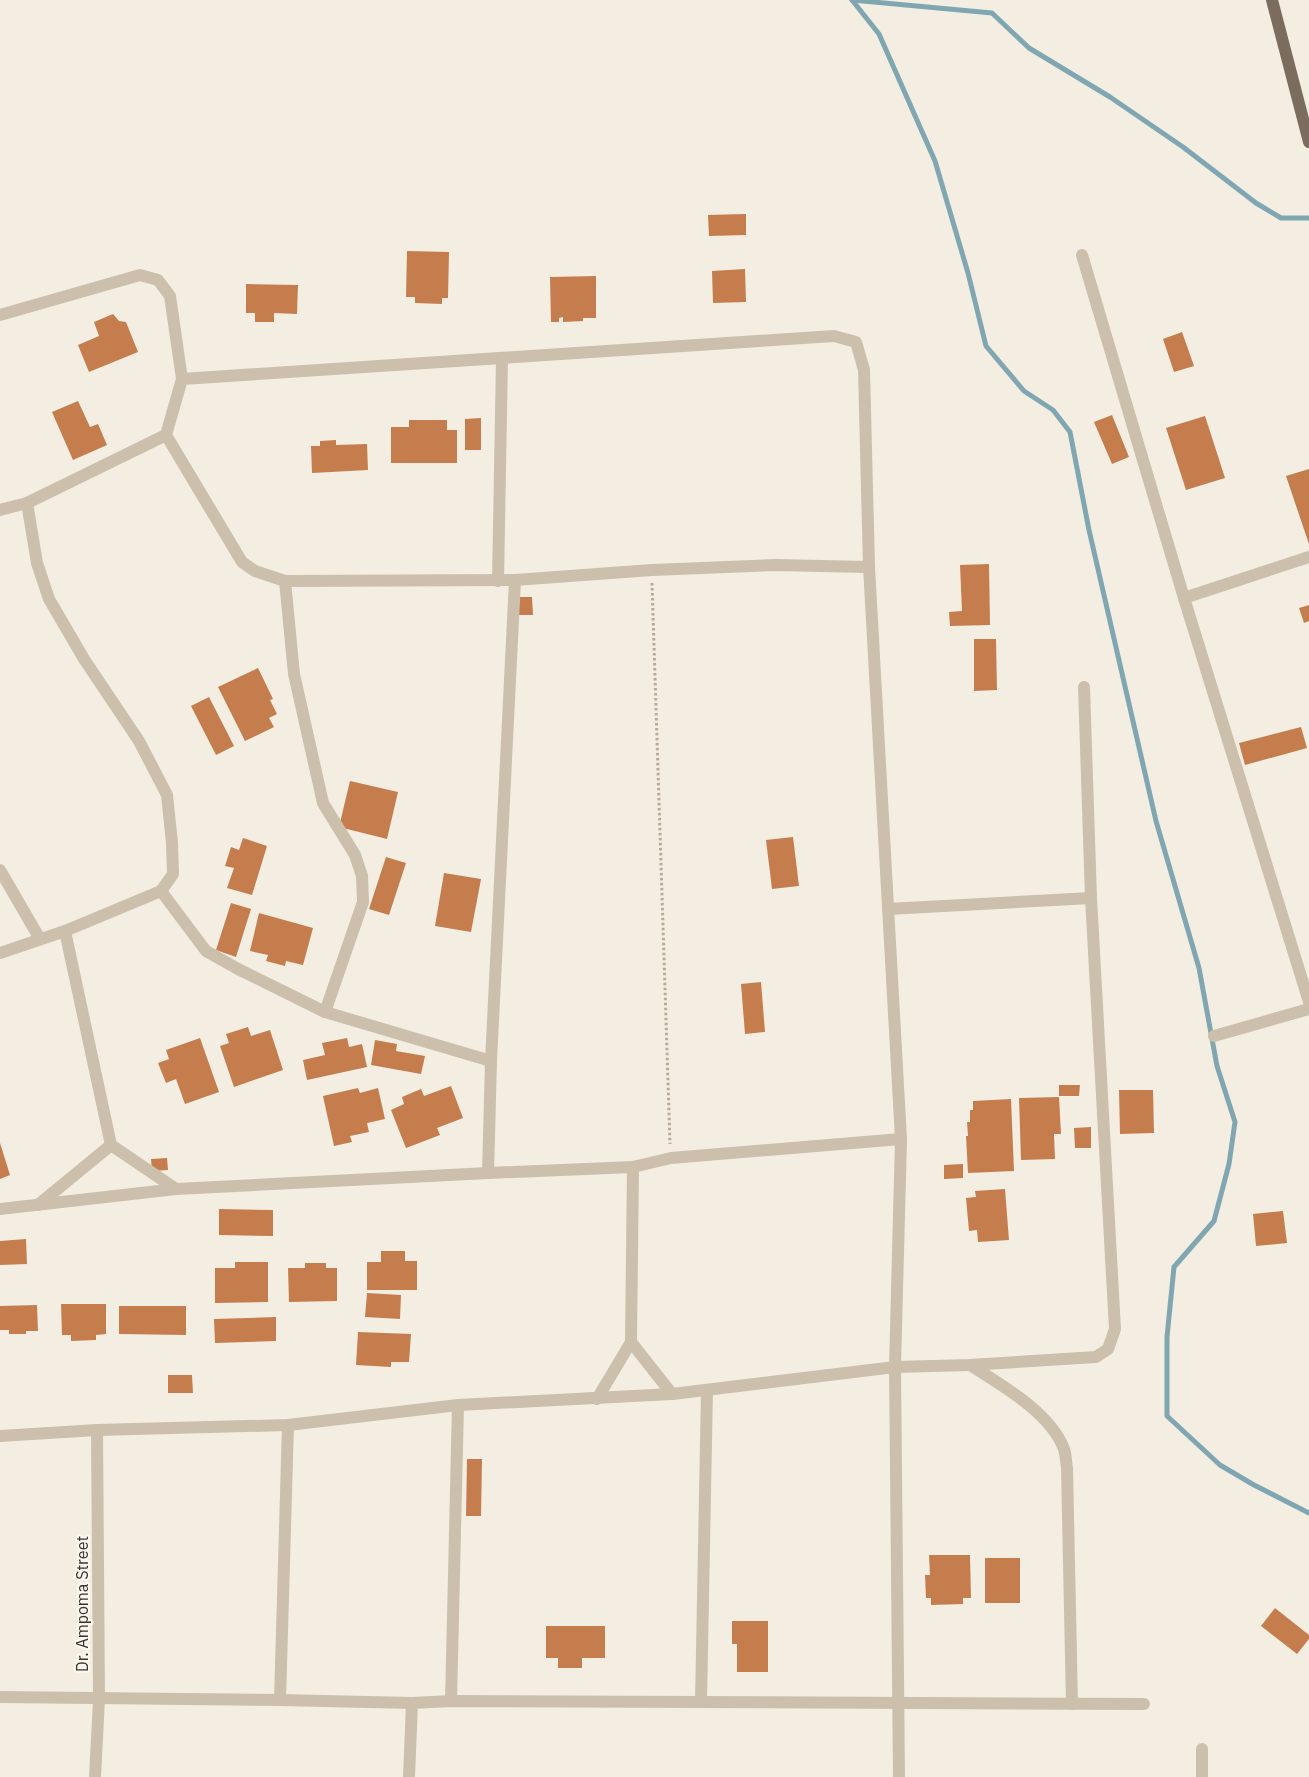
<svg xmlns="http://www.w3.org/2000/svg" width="1309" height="1777" viewBox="0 0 1309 1777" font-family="'IBM Plex Sans',sans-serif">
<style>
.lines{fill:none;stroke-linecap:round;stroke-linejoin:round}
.stream{stroke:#80a7b1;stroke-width:5}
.building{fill:#c57d4e}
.path{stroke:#b8aa97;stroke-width:3;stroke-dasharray:2.5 2.5;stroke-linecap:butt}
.minor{stroke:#ccc0ad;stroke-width:12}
.primary{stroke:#7c6c5d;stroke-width:12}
.labels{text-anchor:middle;stroke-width:4.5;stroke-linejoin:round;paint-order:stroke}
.street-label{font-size:16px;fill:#3b322b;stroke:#fbf7ee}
</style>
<rect width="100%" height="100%" fill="#f3eee1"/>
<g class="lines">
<g class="stream">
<polyline points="852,0 879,34 935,161 968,273 986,346 1024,391 1053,410 1070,432 1089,530 1156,821 1199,968 1217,1066 1235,1122 1229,1164 1214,1221 1174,1267 1167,1337 1167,1416 1220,1465 1254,1485 1309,1513"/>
<polyline points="852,0 992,13 1029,48 1110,97 1183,147 1256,203 1281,218 1309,218"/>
</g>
</g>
<g class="building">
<polygon points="746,214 746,235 709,236 708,215"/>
<polygon points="407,251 449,252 448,298 442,298 442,304 415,303 415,297 406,297"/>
<polygon points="745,269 746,302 713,303 712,271"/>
<polygon points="596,276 596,318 583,318 583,321 563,322 563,317 559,318 559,322 551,322 550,277"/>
<polygon points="246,284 298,285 297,314 274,313 274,322 255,322 255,313 246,313"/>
<polygon points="113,314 119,321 126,322 138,352 89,372 78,345 99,336 94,322"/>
<polygon points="1182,332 1194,366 1174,372 1163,339"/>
<polygon points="78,401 90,427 98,424 107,445 73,460 52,412"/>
<polygon points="1112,415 1129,457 1112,464 1094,422"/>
<polygon points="1205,416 1225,478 1186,490 1166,428"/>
<polygon points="481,418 481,450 465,450 465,419"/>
<polygon points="409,420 447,420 447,430 457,430 457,463 391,463 391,427 409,427"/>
<polygon points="336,440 336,445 367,444 368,470 312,473 311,446 320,446 320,441"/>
<polygon points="1309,469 1309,544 1286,476"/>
<polygon points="989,564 990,625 950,626 949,612 962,611 960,565"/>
<polygon points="517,597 532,597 533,615 517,615"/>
<polygon points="1309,605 1309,621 1304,623 1299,608"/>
<polygon points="974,639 996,639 997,690 974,691"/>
<polygon points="258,668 273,699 270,700 277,714 269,718 274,727 245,741 218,687"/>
<polygon points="209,697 234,746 216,755 191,706"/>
<polygon points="1301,727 1307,748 1245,765 1239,743"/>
<polygon points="350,781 398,792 387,839 339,827"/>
<polygon points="793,837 799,886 772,889 766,840"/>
<polygon points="243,838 267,846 252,895 227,888 234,868 225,866 231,847 239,850"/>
<polygon points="386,857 406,863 389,915 369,909"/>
<polygon points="444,873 481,879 471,932 435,926"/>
<polygon points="231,903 251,909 236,957 216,950"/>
<polygon points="259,913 313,928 303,965 286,961 285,966 266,961 268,955 250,951"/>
<polygon points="761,982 765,1032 745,1034 741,984"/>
<polygon points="248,1027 251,1036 270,1030 283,1070 234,1087 220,1046 229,1043 226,1034"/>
<polygon points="200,1038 219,1092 185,1104 176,1079 166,1083 158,1063 169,1059 166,1050"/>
<polygon points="347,1038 349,1047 362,1044 367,1067 307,1080 303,1060 325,1055 322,1043"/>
<polygon points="375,1040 397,1044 396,1051 425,1056 421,1074 371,1065"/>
<polygon points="1059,1085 1080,1085 1079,1096 1059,1096"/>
<polygon points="451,1086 463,1118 437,1128 440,1135 406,1148 391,1110 404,1104 402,1097 421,1089 424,1096"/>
<polygon points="358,1088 360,1093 378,1088 385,1119 367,1123 369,1132 350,1136 352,1142 334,1146 323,1096"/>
<polygon points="1119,1090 1153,1090 1154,1133 1120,1134"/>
<polygon points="1059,1097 1061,1134 1054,1134 1055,1159 1021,1160 1019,1098"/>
<polygon points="1011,1099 1014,1171 968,1173 966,1136 968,1136 967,1122 970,1122 970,1110 973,1110 973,1101"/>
<polygon points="1091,1127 1091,1148 1075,1148 1074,1128"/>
<polygon points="0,1143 10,1175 0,1179"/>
<polygon points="167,1158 168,1170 152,1171 151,1159"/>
<polygon points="963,1164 963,1178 944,1179 944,1165"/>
<polygon points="1005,1189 1009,1240 978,1242 977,1230 969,1231 966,1198 976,1197 975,1191"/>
<polygon points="219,1209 273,1210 273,1236 219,1235"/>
<polygon points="1283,1211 1287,1243 1256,1246 1253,1214"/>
<polygon points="26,1239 27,1264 0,1265 0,1241"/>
<polygon points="381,1251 405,1251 405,1261 417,1261 417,1290 367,1290 367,1262 381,1262"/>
<polygon points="235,1262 268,1262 268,1302 215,1303 215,1268 235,1268"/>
<polygon points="305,1263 326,1263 326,1268 337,1268 337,1301 289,1302 288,1268 305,1268"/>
<polygon points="367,1293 401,1295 400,1319 365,1317"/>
<polygon points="61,1304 106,1304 106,1334 96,1335 96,1340 71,1341 71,1335 62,1335"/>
<polygon points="37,1305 38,1331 26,1331 26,1334 9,1334 9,1330 0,1330 0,1306"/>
<polygon points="119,1306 186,1306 186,1335 119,1334"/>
<polygon points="276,1317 276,1341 215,1343 214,1319"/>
<polygon points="358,1332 411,1334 409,1362 391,1362 391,1367 356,1365"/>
<polygon points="168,1375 192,1375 193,1393 168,1393"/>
<polygon points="467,1459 482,1459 481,1516 466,1516"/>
<polygon points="929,1555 970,1555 971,1598 963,1598 963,1604 931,1605 931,1598 926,1598 925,1575 930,1575"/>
<rect x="985" y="1558" width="35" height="45"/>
<polygon points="1275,1608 1309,1635 1309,1639 1297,1654 1261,1626"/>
<polygon points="732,1621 768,1621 768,1672 737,1672 737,1644 732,1644"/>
<polygon points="546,1626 605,1626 605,1658 582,1658 582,1668 558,1668 558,1658 546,1658"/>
</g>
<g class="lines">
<polyline class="path" points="652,583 670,1144"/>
<g class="minor">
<polyline points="1082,255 1184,598 1309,1002"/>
<polyline points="0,315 140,275 158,280 170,296 182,379 166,435 27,503 0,510"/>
<polyline points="182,379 834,336 856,342 864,370 869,567 901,1139 895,1367 899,1777"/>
<polyline points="166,435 242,562 255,571 285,581 515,580 652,570 775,565 869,567"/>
<polyline points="285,581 294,674 323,803 355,855 362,876 363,902 325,1012"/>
<polyline points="498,581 502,358"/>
<polyline points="1184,598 1309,557"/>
<polyline points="0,870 40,939"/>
<polyline points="161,891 206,951 238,969 325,1012 491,1061"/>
<polyline points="888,909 1091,898"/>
<polyline points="65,931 111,1145 176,1189"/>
<polyline points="0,953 65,931 161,891 173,874 172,843 167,795 139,741 84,659 49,599 37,563 27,503"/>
<polyline points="1214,1036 1309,1009"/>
<polyline points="488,1173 491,1061 515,580"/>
<polyline points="38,1205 111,1145"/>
<polyline points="0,1209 176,1189 488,1173 633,1167 671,1158 901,1139"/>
<polyline points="631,1342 672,1394"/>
<path d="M970,1365c31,20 80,47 94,84 2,6 2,13 3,19l5,236"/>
<polyline points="597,1399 631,1342 633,1167"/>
<polyline points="0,1436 97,1430 288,1425 458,1405 672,1394 895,1367 970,1365 1096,1357 1108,1349 1115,1329 1091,898 1084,687"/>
<polyline points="0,1697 280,1700 412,1703 451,1701 1144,1704"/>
<polyline points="280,1700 288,1425"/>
<polyline points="451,1701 458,1405"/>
<polyline points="701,1702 707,1390"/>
<polyline points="95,1777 99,1699 97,1430"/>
<polyline points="409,1777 412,1703"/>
<polyline points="1202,1777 1202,1749"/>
</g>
<polyline class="primary" points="1272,0 1309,142"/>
</g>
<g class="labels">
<g class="street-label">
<text transform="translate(82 1604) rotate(-90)" y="6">Dr. Ampoma Street</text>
</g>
</g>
</svg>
